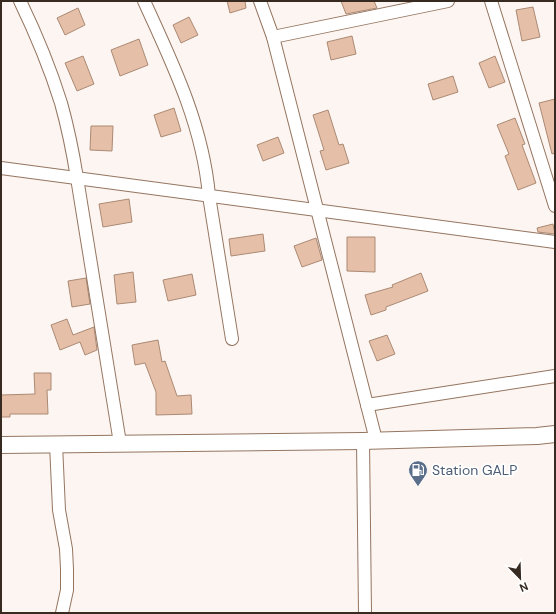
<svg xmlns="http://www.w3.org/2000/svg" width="556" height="614" viewBox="0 0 556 614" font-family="'DM Sans',sans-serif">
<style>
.building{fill:#e5bfa7;stroke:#ab8a75}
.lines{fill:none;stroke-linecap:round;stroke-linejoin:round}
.minor-casing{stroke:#947560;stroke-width:14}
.major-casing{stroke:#947560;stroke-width:18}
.minor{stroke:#fff;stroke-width:12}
.major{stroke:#fff;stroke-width:16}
.labels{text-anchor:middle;stroke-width:3.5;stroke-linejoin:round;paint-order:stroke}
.service-label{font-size:14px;fill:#4e5e75;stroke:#fff;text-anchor:start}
</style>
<rect width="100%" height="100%" fill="#fdf5f1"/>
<g class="building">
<polygon points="227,1 245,1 246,8 230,13"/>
<polygon points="341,1 374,1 377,8 346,14"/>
<polygon points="533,7 540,37 522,41 516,10"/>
<polygon points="78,8 85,25 65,35 57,18"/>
<polygon points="189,17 198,35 181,43 173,25"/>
<polygon points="352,36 356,54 331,60 327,42"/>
<polygon points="139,39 148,65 120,76 111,50"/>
<polygon points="83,56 94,84 77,91 65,63"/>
<polygon points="495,56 505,82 489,88 479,63"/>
<polygon points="453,76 458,92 433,100 428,84"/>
<polygon points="555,99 555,153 552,154 539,103"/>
<polygon points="174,108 181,131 161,137 154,115"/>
<polygon points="328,110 339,145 343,144 349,163 326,170 320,151 324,150 313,115"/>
<polygon points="515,118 525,144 522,145 536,183 518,190 505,156 509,154 497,125"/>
<polygon points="91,126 113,126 112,151 90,150"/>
<polygon points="278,137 284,153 263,161 257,145"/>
<polygon points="129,199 132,222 103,227 99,204"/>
<polygon points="553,224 555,234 538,232 537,228"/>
<polygon points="263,234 265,251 231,256 229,239"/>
<polygon points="347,237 375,237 375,272 347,271"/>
<polygon points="316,238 322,260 302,267 294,246"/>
<polygon points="133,272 136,302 117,304 114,275"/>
<polygon points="421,273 428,291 386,307 386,310 371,315 365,295 393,287 392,285"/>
<polygon points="192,274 196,295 168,301 163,280"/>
<polygon points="86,278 90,304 72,307 68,281"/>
<polygon points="67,319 73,335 94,327 97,350 85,355 80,342 60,350 51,325"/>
<polygon points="387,335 395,354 377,361 369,341"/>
<polygon points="158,340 162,362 165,361 177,396 191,395 192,414 156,415 156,392 145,363 135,365 132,345"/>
<polygon points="34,373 51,373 51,390 47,390 48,414 10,414 10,417 1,417 1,395 35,394"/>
</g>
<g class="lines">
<g class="minor-casing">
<g id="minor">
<path d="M20,1c16,33 30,67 41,102 7,25 12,50 16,75l43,265"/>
<path d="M144,1c29,63 59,125 65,195l23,143"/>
<polyline points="260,1 273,37 376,440"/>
<polyline points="491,1 555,206"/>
<polyline points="273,37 448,1"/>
<polyline points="1,168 555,242"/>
<polyline points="367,405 555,376"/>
<polyline points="363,441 365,613"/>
<polyline points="56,444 59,510 66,549 67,569 67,590 62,613"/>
</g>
</g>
<g class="major-casing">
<polyline id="major" points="1,445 363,441 537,436 555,434"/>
</g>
<use href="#minor" class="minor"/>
<use href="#major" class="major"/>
</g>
<defs>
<g id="fuel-pin" transform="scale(1)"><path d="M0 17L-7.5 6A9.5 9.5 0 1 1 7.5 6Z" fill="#5c6f8a" stroke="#fff"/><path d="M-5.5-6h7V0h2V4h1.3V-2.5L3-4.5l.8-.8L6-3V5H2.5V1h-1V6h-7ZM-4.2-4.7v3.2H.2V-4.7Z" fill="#fff"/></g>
</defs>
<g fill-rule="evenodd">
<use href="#fuel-pin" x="418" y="470"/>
</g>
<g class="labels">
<g class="service-label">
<text x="432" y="475">Station GALP</text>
</g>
</g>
<rect width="556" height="614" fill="none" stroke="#372a21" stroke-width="4"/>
<g transform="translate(520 578) rotate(157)" stroke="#ffffff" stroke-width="3" paint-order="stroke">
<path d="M0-3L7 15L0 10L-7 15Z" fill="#372a21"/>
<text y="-6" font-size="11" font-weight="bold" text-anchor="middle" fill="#372a21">N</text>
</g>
</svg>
